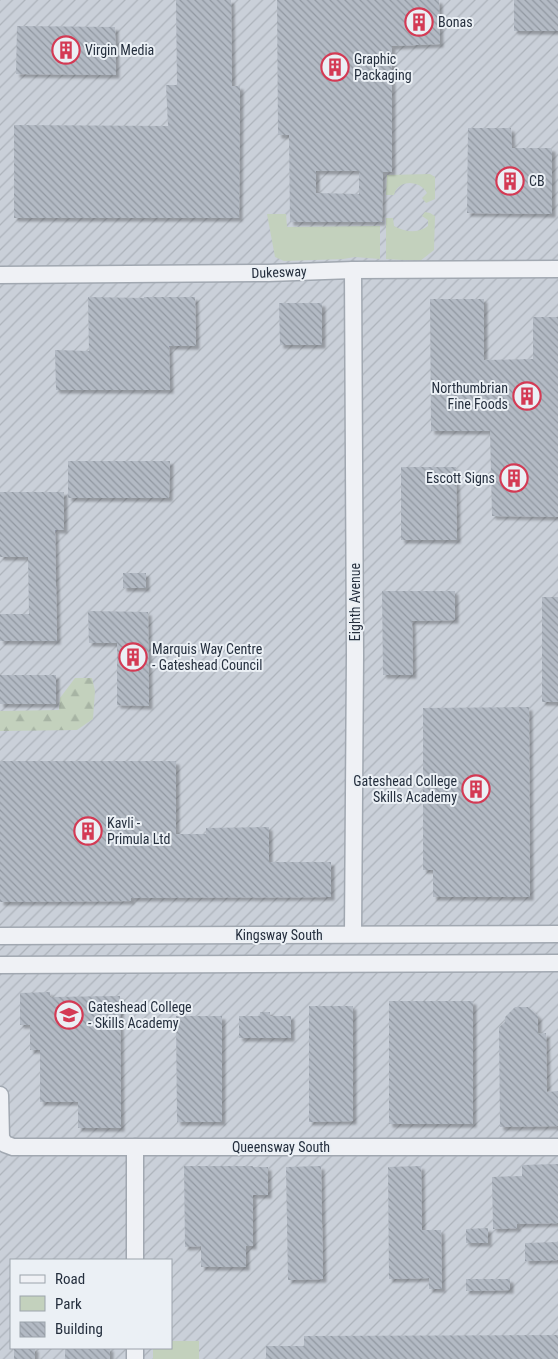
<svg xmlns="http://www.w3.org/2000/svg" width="558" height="1359" viewBox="0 0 558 1359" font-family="'Roboto Condensed',sans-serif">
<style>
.industrial{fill:url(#industrial-furrows);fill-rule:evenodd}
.green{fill:#c3d1bd}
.forest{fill:url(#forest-firs)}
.building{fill:url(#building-back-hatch);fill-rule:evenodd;filter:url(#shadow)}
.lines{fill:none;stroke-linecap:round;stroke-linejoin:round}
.minor-casing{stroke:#a1a8b1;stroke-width:19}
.minor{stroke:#eff1f5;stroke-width:16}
.labels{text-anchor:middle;stroke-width:4;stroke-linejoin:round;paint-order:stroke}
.poi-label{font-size:14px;fill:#252f3e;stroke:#ebf0f5;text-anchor:start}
.street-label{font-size:14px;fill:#252f3e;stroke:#ebf0f5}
</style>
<defs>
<pattern id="industrial-furrows" width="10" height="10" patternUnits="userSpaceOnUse" patternTransform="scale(1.25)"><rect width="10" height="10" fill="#cad0d9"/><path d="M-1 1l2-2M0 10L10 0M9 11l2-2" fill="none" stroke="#adb3bb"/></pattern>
<pattern id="forest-firs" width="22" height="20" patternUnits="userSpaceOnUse" patternTransform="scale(1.25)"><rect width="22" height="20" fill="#c3d1bd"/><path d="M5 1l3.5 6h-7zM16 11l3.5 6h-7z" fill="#a7b4a4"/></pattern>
<pattern id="building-back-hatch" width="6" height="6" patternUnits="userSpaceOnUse" patternTransform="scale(1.25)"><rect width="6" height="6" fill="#b3bac4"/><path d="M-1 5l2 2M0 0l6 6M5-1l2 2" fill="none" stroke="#9198a1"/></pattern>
<filter id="shadow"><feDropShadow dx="3.5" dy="3.5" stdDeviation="1" flood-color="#0004"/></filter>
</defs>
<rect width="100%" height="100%" fill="#dce1e7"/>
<path class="industrial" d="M0,0h558v1359h-558zM11,1260h160v88h-160z"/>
<g class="green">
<path d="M430,174l5,3v22l-9,4 -4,-5 5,-5c-7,-13 -29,-14 -33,2h-8l1,-20z"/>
<path d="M425,212l5,1 5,3 -1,34 -14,11 -34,-2v-41h7l1,8c11,6 23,8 34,0v-6l-6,-4z"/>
<polygon points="267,214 286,214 287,227 380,226 380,259 355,257 343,259 284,261 275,257"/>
<polygon points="171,1341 199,1341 199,1359 153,1359 153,1348 171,1348"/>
</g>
<polygon class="forest" points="75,678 92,678 95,691 93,719 77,730 0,731 0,711 59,710 60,698"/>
<g class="building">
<polygon points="176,0 231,0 232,86 240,86 239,218 14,218 14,125 168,126 166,85 177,85"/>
<path d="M277,0h162l1,44 -48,2v126h-9l-1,50h-92l-1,-87h-11zM316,171h43v23l-43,-1z"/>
<rect x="514" y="0" width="44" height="31"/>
<polygon points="17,26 115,27 116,75 16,74"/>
<polygon points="468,128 511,128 512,148 552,148 552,214 467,213"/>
<polygon points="88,297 144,298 144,297 195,297 196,346 169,346 170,390 56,390 55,350 89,351"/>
<polygon points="430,299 484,299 484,360 533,359 533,317 558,317 558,517 492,516 490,431 431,431"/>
<polygon points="279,303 322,303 322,345 280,345"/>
<polygon points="68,461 170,461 169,498 68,498"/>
<polygon points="401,467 456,467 457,540 401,540"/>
<polygon points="0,492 64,492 64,530 55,530 57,641 0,641 0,614 29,614 28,557 0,557"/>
<rect x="123" y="573" width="23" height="15"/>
<polygon points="382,591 455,591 455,620 412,621 413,675 383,675"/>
<rect x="542" y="597" width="16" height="105"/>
<polygon points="88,611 148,612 149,706 117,705 117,643 89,643"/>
<rect x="0" y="675" width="56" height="29"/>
<polygon points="529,707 530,897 433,897 433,870 423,870 423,708"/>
<polygon points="0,761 176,761 176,834 206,834 206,828 269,827 269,862 331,862 331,897 131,898 131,901 0,902"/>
<polygon points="50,992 50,997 120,996 121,1128 78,1128 78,1102 40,1102 40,1050 30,1050 30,1025 20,1025 20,993"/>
<rect x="389" y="1001" width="84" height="123"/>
<polygon points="309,1006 353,1006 353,1121 309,1122"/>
<polygon points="515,1007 528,1007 538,1016 538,1034 546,1033 547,1092 558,1091 558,1126 500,1127 499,1027 505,1022 505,1017"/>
<polygon points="260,1012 270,1012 270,1016 291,1016 291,1038 239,1038 239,1016 260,1016"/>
<polygon points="176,1016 222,1016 222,1122 177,1122"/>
<polygon points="558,1164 558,1223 517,1224 517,1228 493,1229 492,1177 522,1176 522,1165"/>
<polygon points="184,1166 253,1166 253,1167 268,1167 268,1195 253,1195 253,1246 246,1246 246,1267 201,1267 201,1246 185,1247"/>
<polygon points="321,1166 323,1279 288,1280 286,1167"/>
<polygon points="421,1166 422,1230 441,1230 442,1289 429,1289 429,1278 389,1279 388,1167"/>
<polygon points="488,1228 488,1243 466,1243 466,1229"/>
<polygon points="558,1242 558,1260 525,1261 525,1243"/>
<polygon points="466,1279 510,1279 510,1290 466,1291"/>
<polygon points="558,1335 558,1359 266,1359 266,1346 304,1346 304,1336"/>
<rect x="14" y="1348" width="21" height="11"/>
<rect x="65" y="1348" width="45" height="11"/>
</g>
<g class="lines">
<g class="minor-casing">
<g id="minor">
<polyline points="353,270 355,655 353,934"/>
<polyline points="0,275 268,273 353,270 558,269"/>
<polyline points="0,936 558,934"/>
<polyline points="0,965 558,963"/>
<polyline points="0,1095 1,1138 5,1144 13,1147 558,1147"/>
<polyline points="135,1260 135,1147"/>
<polyline points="135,1359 135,1348"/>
</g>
</g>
<use href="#minor" class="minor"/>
</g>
<defs>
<g id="building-ring" transform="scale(1.4375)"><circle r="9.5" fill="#ebf0f5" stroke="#d43a54" stroke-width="1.5"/><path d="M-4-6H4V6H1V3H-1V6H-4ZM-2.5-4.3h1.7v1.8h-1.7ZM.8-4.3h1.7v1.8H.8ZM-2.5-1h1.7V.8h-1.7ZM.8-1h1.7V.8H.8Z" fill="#d43a54"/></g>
<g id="university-ring" transform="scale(1.4375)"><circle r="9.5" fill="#ebf0f5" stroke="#d43a54" stroke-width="1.5"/><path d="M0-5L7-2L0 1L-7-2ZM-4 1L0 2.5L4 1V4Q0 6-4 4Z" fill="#d43a54"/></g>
</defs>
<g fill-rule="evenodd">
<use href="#building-ring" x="419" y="22"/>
<use href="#building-ring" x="66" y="50"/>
<use href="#building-ring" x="335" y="67"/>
<use href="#building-ring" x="510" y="181"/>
<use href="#building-ring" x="527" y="396"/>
<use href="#building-ring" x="514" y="478"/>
<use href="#building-ring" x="133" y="657"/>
<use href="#building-ring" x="476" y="789"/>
<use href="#building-ring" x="88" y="831"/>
<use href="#university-ring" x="69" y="1015"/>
</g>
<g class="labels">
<g class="poi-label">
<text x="438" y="27">Bonas</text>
<text x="85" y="55">Virgin Media</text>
<text x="354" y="64">Graphic<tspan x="354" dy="16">Packaging</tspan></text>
<text x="529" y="186">CB</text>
<text x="508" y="393" text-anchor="end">Northumbrian<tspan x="508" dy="16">Fine Foods</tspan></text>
<text x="495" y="483" text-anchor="end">Escott Signs</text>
<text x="152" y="654">Marquis Way Centre<tspan x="152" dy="16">- Gateshead Council</tspan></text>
<text x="457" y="786" text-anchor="end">Gateshead College<tspan x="457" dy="16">Skills Academy</tspan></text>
<text x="107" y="828">Kavli -<tspan x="107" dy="16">Primula Ltd</tspan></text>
<text x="88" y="1012">Gateshead College<tspan x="88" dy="16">- Skills Academy</tspan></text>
</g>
<g class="street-label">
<text transform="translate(279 272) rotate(-2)" y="5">Dukesway</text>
<text transform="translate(355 602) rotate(-90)" y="5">Eighth Avenue</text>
<text x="279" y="940">Kingsway South</text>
<text x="281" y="1152">Queensway South</text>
</g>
</g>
<rect x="10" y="1259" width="162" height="90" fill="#ebf0f5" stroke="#9ca3ac"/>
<rect x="20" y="1275" width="25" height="8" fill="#eff1f5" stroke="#9ca3ac"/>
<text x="55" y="1284" font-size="15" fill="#252f3e">Road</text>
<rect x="20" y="1296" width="25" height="15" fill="#c3d1bd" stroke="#9ca3ac"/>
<text x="55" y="1309" font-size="15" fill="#252f3e">Park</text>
<rect x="20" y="1322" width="25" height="15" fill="url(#building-back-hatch)" stroke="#9ca3ac"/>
<text x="55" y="1334" font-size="15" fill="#252f3e">Building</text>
</svg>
